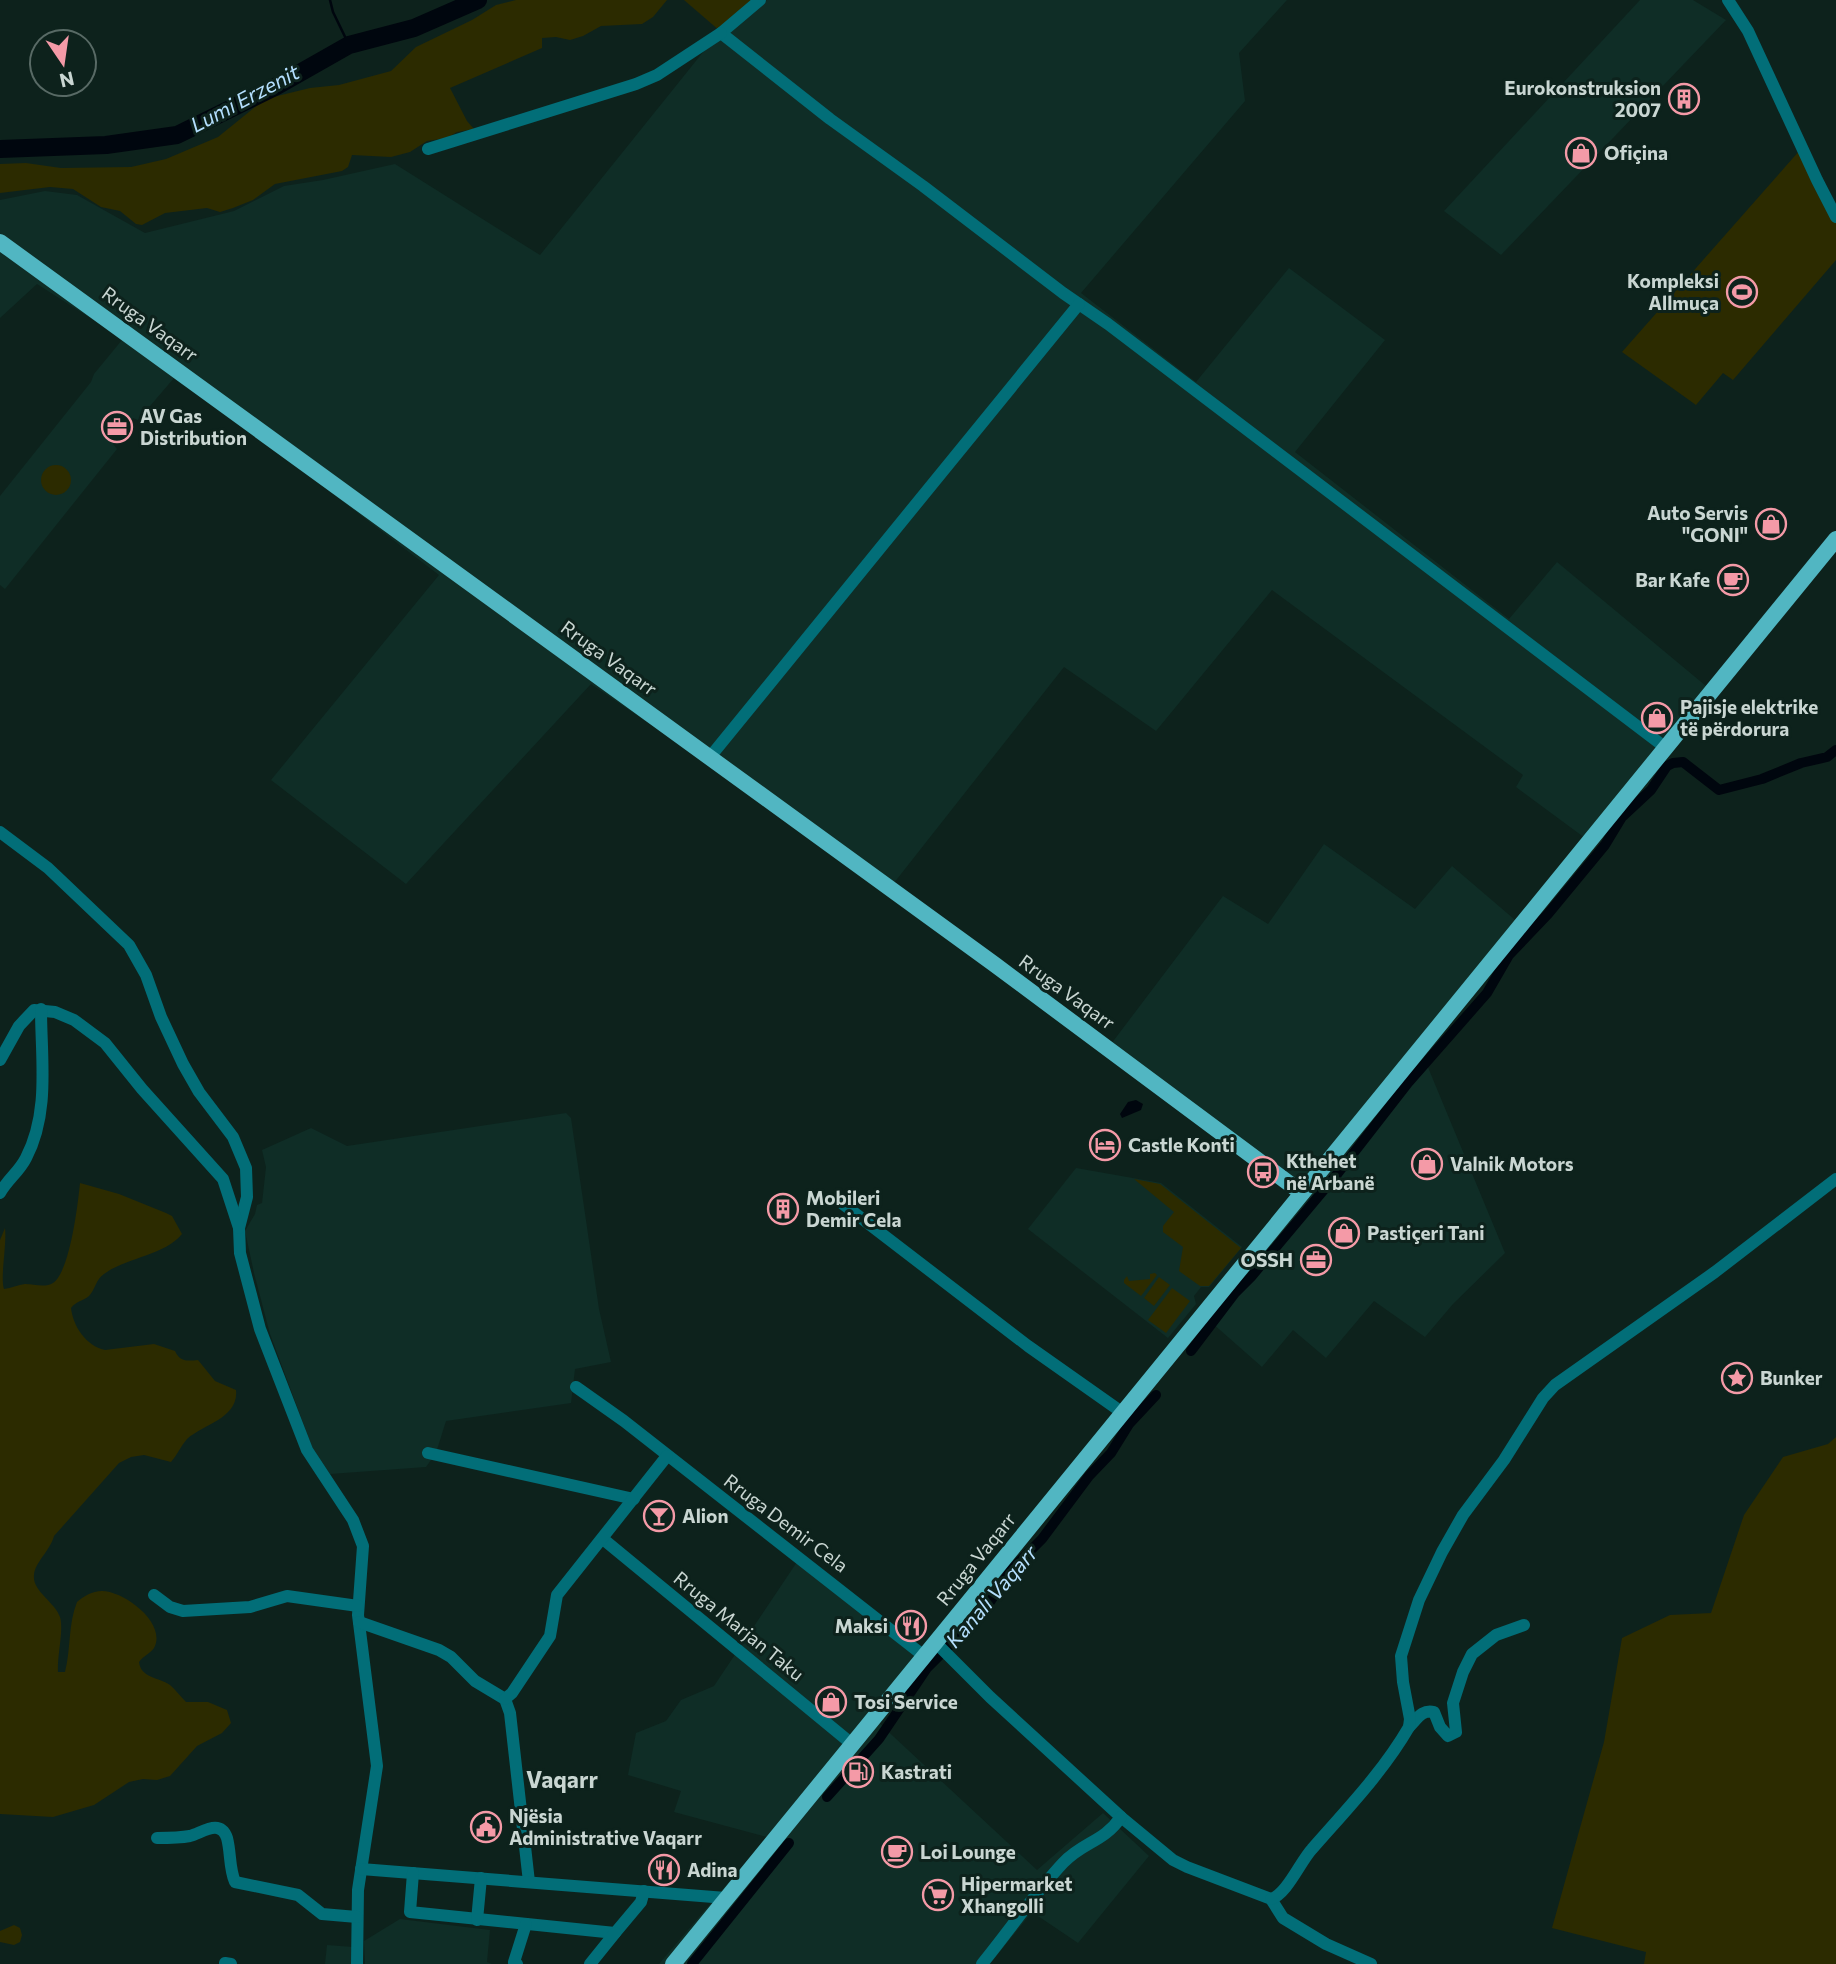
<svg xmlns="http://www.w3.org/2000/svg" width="1836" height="1964" viewBox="0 0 1836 1964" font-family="Commissioner,sans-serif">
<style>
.built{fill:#0f2d26}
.green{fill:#2c2b00}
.water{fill:#00060e}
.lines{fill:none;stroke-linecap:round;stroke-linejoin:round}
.stream{stroke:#00060e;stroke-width:2.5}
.canal{stroke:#00060e;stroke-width:10}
.river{stroke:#00060e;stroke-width:18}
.minor{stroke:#026e78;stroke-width:12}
.major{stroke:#51b6c2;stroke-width:16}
.labels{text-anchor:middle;stroke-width:6;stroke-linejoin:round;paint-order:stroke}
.poi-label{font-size:19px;font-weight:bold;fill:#c9d6d2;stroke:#0d221c;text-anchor:start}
.street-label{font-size:19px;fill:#c9d6d2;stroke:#0d221c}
.water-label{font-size:21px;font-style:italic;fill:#b4dffe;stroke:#0d221c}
.quarter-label{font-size:23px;font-weight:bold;fill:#c9d6d2;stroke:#0d221c}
</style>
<rect width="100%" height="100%" fill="#0d221c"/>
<g class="built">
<polygon points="767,0 1287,0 1239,53 1245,101 1081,293 1196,382 1289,268 1385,340 1295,452 1509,619 1557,562 1712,691 1589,841 1516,787 1523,775 1272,590 1156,731 1064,667 890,888 591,684 406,884 271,780 439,575 236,420 120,337 37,284 0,318 0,200 45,191 77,195 145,233 234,211 284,186 323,180 395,164 540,255 720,31"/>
<polygon points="1640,0 1693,0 1726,20 1501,255 1444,211"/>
<polygon points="122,340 174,378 138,420 133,418 113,444 117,449 5,589 0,585 0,496 91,382 94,374"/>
<polygon points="1324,844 1415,909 1452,866 1521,925 1420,1048 1505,1253 1453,1304 1425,1337 1374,1301 1326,1358 1293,1330 1262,1367 1203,1315 1302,1193 1108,1048 1223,896 1268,924"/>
<polygon points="566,1113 571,1118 599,1309 611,1362 575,1369 571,1403 446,1421 436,1453 426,1467 330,1474 312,1447 270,1334 254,1273 245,1231 255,1214 257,1205 262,1203 266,1167 262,1150 311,1128 347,1146"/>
<polygon points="1076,1168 1161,1183 1242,1247 1209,1287 1201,1287 1194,1296 1196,1304 1168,1338 1028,1229"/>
<polygon points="797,1562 917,1658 879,1723 1037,1870 1103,1813 1149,1856 1078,1943 1032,1912 990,1964 659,1964 767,1837 674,1812 681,1791 628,1775 636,1733 666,1721 681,1700 714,1686"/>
<polygon points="400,1919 490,1930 487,1962 492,1964 365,1964 364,1941"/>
<polygon points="327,1945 353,1947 352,1964 325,1964"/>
</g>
<g class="green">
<polygon points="516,0 667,0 653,17 642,24 601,26 583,36 570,40 556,37 542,38 542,48 450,88 467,121 474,129 457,132 447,138 427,141 410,152 391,157 352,155 348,167 342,171 275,184 253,200 233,208 220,212 207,208 165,213 142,225 136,224 120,211 101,207 73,189 50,187 0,193 0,164 26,163 61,168 131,167 166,159 218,137 265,99 310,88 339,85 391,71 416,47 472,20 496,5"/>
<polygon points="684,0 755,0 720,31"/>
<polygon points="1800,150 1836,222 1836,260 1733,380 1723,373 1696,405 1622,352"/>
<circle cx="56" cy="480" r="15"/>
<polygon points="1134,1179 1160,1184 1241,1248 1209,1286 1200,1286 1179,1271 1183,1247 1163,1232 1163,1226 1174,1212"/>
<path d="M80,1183l39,11 47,19 6,3 10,18c-18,22 -55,23 -78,40 -8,5 -9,16 -15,22 -6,5 -13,5 -18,12 2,18 15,38 34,42l49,-6 21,7c5,11 12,10 23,9l17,21 21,9c3,28 -32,34 -49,49 -6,7 -10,16 -16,23l-27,-7 -13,2 -12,6 -65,73c-4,15 -19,26 -20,39 -2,16 21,27 26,42 4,13 -3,38 -2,55h7c6,-23 3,-48 12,-70 7,-6 15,-11 25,-11 21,0 63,30 53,55 -3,7 -11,9 -16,16 2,16 19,15 31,23 6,5 10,11 16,17h22l19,8 4,13 -9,10 -25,13 -27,30 -13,4 -14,-1 -14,3 -35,23 -41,12 -53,-3v-574l5,-12c2,17 -5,49 -1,61 7,-1 14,-4 21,-5 9,0 20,4 28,-1 17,-11 25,-80 27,-100z"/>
<polygon points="1155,1273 1157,1275 1141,1296 1124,1283 1124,1280 1127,1276 1129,1281 1150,1279 1150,1274"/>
<polygon points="1159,1277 1170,1285 1154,1306 1144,1298"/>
<polygon points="1172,1288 1190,1301 1166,1333 1148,1320"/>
<polygon points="1836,1437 1836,1964 1644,1964 1646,1952 1552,1928 1604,1742 1622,1638 1670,1615 1711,1613 1744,1515 1783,1457 1828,1444"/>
<polygon points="14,1925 20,1928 22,1935 20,1942 14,1945 0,1942 0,1931"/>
</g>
<polygon class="water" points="1136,1100 1143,1104 1141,1110 1122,1118 1120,1114 1128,1102"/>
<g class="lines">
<polyline class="stream" points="330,0 333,12 349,45"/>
<g class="canal">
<polyline points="1191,1351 1235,1293 1251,1277 1338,1173 1408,1083 1487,993 1509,955 1548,914 1605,845 1622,817 1651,790 1667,766 1673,763 1683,762 1719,790 1762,779 1801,763 1827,757 1836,750"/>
<polyline points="827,1797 879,1739 927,1668 984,1611 1011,1570 1042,1539 1089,1476 1111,1453 1129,1424 1156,1395"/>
<polyline points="692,1964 789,1843"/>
</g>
<polyline class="river" points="0,149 106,145 177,135 275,87 349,45 414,28 478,0"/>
<g class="minor">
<polyline points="760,0 721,33 830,119 923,186 1063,293 1108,324 1666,748"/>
<polyline points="1728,0 1748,31 1817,180 1836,217"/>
<polyline points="428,149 636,84 657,75 721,33"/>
<polyline points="710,757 1079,304"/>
<polyline points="0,832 48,868 129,945 146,975 161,1017 183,1064 199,1092 233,1137 246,1168 247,1197 239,1228 240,1253 260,1329 307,1450 353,1520 363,1546 358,1615 377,1766 358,1890 357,1964"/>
<polyline points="0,1060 19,1026 34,1010 55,1012 74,1020 105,1043 142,1089 223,1179 239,1228"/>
<path d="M0,1193c7,-13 19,-21 26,-35 24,-46 15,-99 15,-149"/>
<polyline points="839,1201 1028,1346 1123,1413"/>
<polyline points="576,1387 624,1421 924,1656"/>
<polyline points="428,1453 634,1499"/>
<polyline points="603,1539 852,1744"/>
<polyline points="154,1595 170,1607 183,1611 250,1607 287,1596 358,1606"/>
<polyline points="359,1622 439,1650 451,1657 475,1681 505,1699 510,1713 529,1882"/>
<polyline points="935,1642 990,1697 1121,1817 1173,1860 1187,1867 1271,1899 1283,1918 1326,1944 1371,1964"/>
<polyline points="505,1699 512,1693 550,1636 557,1595 667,1456"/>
<path d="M1409,1727c8,-8 13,-18 25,-15l6,15 8,9 8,-4 -3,-29 10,-31 9,-18 24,-19 28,-10"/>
<path d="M157,1838c10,0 22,0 33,-2 12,-3 30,-18 37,2 4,15 2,30 8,44l63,13 24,19 35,3"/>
<polyline points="361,1869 726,1898"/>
<polyline points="413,1873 410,1912 615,1933 641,1902 644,1891"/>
<path d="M1271,1899c16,-5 29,-37 41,-50 34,-39 71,-77 97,-122l1,-8 -7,-37 -2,-26 18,-56 23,-48 21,-37 41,-55 39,-62 12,-13 160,-113 121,-93"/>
<polyline points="477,1920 481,1878"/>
<polyline points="225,1963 231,1964"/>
<polyline points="517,1964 514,1962 526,1924"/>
<polyline points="590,1964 615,1933"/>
<path d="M982,1964c27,-33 52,-70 81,-101 21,-22 40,-20 58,-46"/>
</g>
<g class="major">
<polyline points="0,242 994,964 1302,1193"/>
<polyline points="673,1964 1836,539"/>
</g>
</g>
<defs>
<g id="building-ring" transform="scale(1.575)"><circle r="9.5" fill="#0d221c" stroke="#f49aa7" stroke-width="1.5"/><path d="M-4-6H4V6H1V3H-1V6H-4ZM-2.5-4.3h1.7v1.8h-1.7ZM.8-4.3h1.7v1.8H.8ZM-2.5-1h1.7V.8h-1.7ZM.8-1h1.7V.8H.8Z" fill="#f49aa7"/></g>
<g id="shop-ring" transform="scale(1.575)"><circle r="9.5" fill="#0d221c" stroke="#f49aa7" stroke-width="1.5"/><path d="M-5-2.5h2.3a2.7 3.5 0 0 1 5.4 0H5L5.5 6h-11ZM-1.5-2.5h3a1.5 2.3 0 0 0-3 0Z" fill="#f49aa7"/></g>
<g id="stadium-ring" transform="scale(1.575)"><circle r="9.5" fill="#0d221c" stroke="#f49aa7" stroke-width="1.5"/><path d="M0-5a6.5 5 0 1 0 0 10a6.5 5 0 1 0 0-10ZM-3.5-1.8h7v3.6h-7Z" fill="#f49aa7"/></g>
<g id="office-ring" transform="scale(1.575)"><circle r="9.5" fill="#0d221c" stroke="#f49aa7" stroke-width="1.5"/><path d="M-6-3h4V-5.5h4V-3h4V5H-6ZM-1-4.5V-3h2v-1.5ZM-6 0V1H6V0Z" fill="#f49aa7"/></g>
<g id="cafe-ring" transform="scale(1.575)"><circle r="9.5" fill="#0d221c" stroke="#f49aa7" stroke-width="1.5"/><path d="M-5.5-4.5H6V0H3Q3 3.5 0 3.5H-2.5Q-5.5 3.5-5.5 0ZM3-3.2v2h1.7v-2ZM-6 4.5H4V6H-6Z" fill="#f49aa7"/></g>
<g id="hotel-ring" transform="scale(1.575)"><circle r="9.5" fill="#0d221c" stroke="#f49aa7" stroke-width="1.5"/><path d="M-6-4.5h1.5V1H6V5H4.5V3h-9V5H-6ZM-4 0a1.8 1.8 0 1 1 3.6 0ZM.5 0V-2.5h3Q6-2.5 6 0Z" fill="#f49aa7"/></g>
<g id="bus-ring" transform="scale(1.575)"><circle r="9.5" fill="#0d221c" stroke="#f49aa7" stroke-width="1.5"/><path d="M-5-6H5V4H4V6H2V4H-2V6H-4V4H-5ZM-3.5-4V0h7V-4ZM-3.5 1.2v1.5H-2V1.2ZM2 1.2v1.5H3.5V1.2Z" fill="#f49aa7"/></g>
<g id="sight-ring" transform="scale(1.575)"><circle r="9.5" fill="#0d221c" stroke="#f49aa7" stroke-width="1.5"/><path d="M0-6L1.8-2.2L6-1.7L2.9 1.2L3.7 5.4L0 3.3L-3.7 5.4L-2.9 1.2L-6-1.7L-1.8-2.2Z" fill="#f49aa7"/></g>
<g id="bar-ring" transform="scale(1.575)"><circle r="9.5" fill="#0d221c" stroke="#f49aa7" stroke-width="1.5"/><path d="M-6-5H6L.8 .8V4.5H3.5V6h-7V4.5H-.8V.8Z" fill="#f49aa7"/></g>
<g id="restaurant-ring" transform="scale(1.575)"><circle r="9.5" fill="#0d221c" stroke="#f49aa7" stroke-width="1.5"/><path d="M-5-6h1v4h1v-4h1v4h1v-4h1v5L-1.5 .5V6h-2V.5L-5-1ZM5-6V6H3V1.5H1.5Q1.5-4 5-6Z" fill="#f49aa7"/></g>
<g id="fuel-ring" transform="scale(1.575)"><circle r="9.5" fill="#0d221c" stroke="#f49aa7" stroke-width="1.5"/><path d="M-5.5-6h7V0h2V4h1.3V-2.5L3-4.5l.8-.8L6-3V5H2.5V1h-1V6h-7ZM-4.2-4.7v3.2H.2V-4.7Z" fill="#f49aa7"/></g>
<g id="civic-ring" transform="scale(1.575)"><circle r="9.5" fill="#0d221c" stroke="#f49aa7" stroke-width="1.5"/><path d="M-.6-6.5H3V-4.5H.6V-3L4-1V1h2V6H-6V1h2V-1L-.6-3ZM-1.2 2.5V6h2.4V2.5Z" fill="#f49aa7"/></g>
<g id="supermarket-ring" transform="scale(1.575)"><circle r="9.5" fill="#0d221c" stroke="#f49aa7" stroke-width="1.5"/><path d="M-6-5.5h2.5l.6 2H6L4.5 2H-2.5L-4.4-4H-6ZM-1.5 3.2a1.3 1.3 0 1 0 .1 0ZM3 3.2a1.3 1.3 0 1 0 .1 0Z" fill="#f49aa7"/></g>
</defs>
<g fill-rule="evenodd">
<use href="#building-ring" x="1684" y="99"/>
<use href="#shop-ring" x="1581" y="153"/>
<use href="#stadium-ring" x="1742" y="292"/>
<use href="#office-ring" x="117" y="427"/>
<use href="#shop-ring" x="1771" y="524"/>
<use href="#cafe-ring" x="1733" y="580"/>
<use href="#shop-ring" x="1657" y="718"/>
<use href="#hotel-ring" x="1105" y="1145"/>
<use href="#shop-ring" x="1427" y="1164"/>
<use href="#bus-ring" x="1263" y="1172"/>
<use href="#building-ring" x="783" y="1209"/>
<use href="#shop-ring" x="1344" y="1233"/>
<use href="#office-ring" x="1316" y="1260"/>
<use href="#sight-ring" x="1737" y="1378"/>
<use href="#bar-ring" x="659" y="1516"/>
<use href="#restaurant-ring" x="911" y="1626"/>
<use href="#shop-ring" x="831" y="1702"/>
<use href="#fuel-ring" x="858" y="1772"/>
<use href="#civic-ring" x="486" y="1827"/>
<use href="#cafe-ring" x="897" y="1852"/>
<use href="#restaurant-ring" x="664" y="1870"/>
<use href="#supermarket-ring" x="938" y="1895"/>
</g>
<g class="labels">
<g class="poi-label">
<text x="1661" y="95" text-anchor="end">Eurokonstruksion<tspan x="1661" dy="22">2007</tspan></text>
<text x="1604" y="160">Ofiçina</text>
<text x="1719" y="288" text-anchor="end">Kompleksi<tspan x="1719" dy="22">Allmuça</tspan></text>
<text x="140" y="423">AV Gas<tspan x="140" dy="22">Distribution</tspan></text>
<text x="1748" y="520" text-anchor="end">Auto Servis<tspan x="1748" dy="22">"GONI"</tspan></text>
<text x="1710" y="587" text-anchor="end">Bar Kafe</text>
<text x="1680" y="714">Pajisje elektrike<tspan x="1680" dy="22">të përdorura</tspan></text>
<text x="1128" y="1152">Castle Konti</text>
<text x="1286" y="1168">Kthehet<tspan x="1286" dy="22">në Arbanë</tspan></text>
<text x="1450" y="1171">Valnik Motors</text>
<text x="806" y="1205">Mobileri<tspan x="806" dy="22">Demir Cela</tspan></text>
<text x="1367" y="1240">Pastiçeri Tani</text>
<text x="1293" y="1267" text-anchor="end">OSSH</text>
<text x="1760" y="1385">Bunker</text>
<text x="682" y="1523">Alion</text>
<text x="888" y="1633" text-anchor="end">Maksi</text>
<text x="854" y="1709">Tosi Service</text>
<text x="881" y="1779">Kastrati</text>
<text x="509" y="1823">Njësia<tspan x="509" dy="22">Administrative Vaqarr</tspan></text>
<text x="920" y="1859">Loi Lounge</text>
<text x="687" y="1877">Adina</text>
<text x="961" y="1891">Hipermarket<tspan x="961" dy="22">Xhangolli</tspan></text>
</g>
<g class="street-label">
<text transform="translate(150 324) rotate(36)" y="7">Rruga Vaqarr</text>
<text transform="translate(609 658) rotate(36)" y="7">Rruga Vaqarr</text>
<text transform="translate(1067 992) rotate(36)" y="7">Rruga Vaqarr</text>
<text transform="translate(786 1523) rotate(37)" y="7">Rruga Demir Cela</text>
<text transform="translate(976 1559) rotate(-51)" y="7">Rruga Vaqarr</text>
<text transform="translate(739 1626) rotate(39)" y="7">Rruga Marjan Taku</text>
</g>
<g class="water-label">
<text transform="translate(245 99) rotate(-28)" y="7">Lumi Erzenit</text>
<text transform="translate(992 1597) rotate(-49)" y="7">Kanali Vaqarr</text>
</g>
<g class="quarter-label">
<text x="562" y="1788">Vaqarr</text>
</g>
</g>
<g transform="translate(63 63) rotate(167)"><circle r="33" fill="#0d221c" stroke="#586a65" stroke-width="2"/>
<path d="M0-5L12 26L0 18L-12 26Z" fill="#f49aa7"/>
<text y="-10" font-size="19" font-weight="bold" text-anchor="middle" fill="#c9d6d2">N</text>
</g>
</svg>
